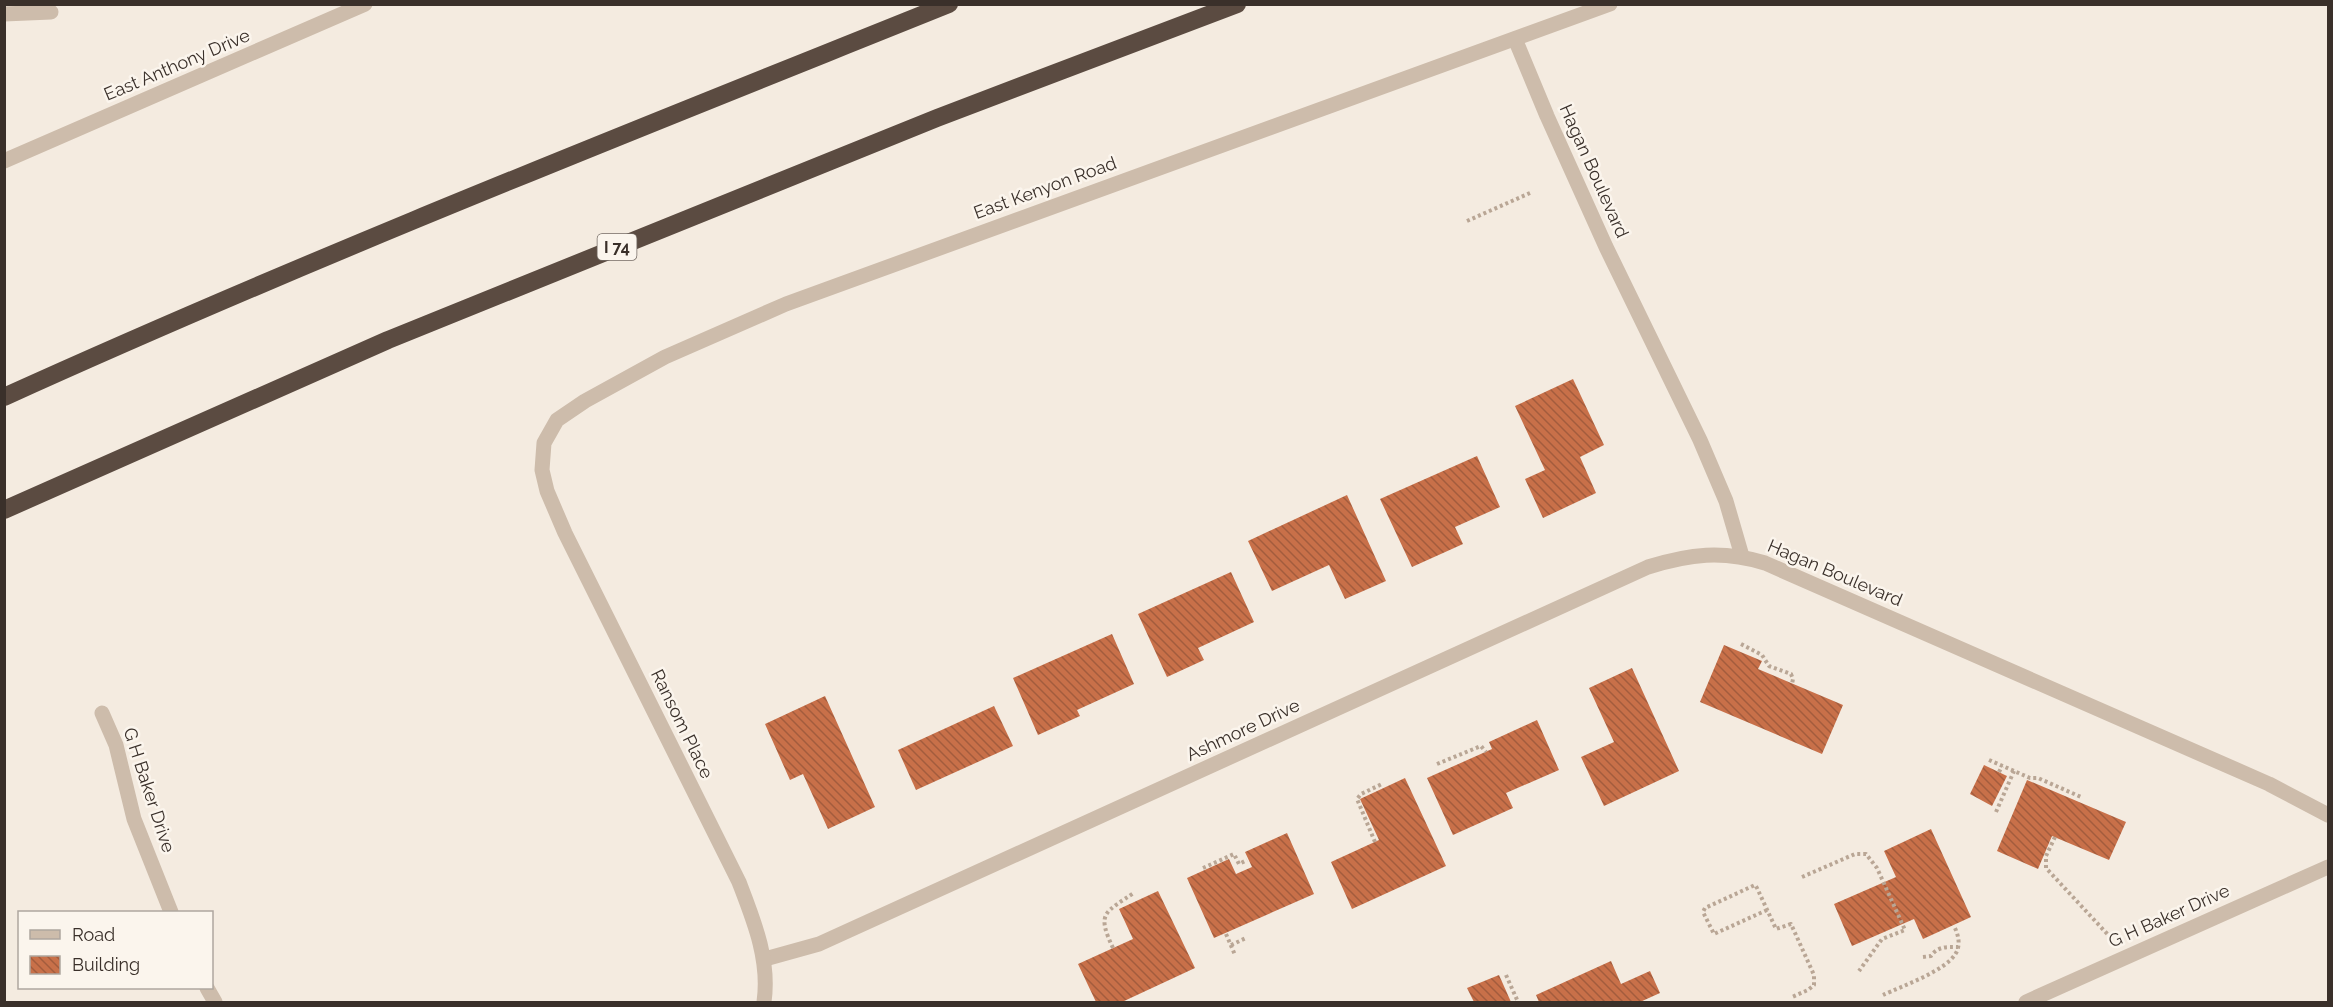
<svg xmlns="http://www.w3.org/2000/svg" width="2333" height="1007" viewBox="0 0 2333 1007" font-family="Raleway,sans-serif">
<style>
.building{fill:url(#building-back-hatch)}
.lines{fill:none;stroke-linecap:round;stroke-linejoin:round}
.path{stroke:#b9a695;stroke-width:4;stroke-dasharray:3 3;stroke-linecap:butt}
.lane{stroke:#cdbcab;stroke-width:15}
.street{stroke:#cdbcab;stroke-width:15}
.highway{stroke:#5b4b41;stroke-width:18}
.labels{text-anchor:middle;stroke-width:5;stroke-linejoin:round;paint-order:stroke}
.shield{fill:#fbf5ed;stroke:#746b64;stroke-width:1.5}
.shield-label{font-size:16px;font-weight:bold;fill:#3a302a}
.street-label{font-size:18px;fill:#3a302a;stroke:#fbf5ed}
</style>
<defs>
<pattern id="building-back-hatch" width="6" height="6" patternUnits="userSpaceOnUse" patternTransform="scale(1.5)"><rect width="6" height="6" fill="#c87049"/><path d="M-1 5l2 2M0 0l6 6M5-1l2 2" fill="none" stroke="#a35c3d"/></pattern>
</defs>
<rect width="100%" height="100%" fill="#f4ebe0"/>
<g class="building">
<polygon points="1573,379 1604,445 1580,457 1596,493 1543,518 1525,479 1545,470 1515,406"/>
<polygon points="1477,456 1500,507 1455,527 1463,544 1412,567 1380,499"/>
<polygon points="1347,495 1386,581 1345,599 1329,565 1272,591 1248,541"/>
<polygon points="1231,572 1254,622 1198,648 1204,660 1167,677 1138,614"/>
<polygon points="1112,634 1134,684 1077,710 1080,716 1038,735 1013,678"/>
<polygon points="1724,645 1762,661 1758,669 1843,705 1822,754 1700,702"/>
<polygon points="1632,668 1679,771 1604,806 1581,757 1614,742 1589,688"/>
<polygon points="825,696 875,807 828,829 803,774 790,780 765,724"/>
<polygon points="994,706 1013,746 916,790 898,750"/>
<polygon points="1537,720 1559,770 1506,793 1513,808 1453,835 1427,778 1492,749 1489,742"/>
<polygon points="1984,765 2007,776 1992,806 1970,794"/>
<polygon points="1405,778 1446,866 1352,909 1331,862 1379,840 1360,799"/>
<polygon points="2027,780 2126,822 2109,860 2052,836 2038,869 1997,851"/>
<polygon points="1931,829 1971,917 1923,939 1914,919 1852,946 1834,904 1896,877 1884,851"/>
<polygon points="1287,833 1314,894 1214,938 1187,878 1229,859 1236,874 1252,867 1245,852"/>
<polygon points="1158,891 1195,968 1122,1002 1096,1002 1078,964 1133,939 1119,909"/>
<polygon points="1611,961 1621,984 1650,971 1660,993 1640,1002 1539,1002 1536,995"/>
<polygon points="1499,975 1511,1002 1474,1002 1467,988"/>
</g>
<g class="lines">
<g class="path">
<polyline points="1467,221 1530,193"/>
<polyline points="1741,644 1762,655 1769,666 1791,674 1793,679 1792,684"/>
<polyline points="1989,760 2030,778 2038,778 2081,797"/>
<polyline points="1437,764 1481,746 1486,752"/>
<polyline points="1999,772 2002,766"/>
<polyline points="1996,812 2014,771"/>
<polyline points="2055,837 2046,856 2046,868 2111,938"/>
<polyline points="1375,842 1357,799 1361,794 1382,784"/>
<polyline points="1203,868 1234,854 1239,864 1247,860"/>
<polyline points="1802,877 1855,854 1866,854 1877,868 1905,930 1882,939 1859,971"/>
<polyline points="1767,910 1714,934 1703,912 1705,908 1755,885 1757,888 1776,929 1791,924 1814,975 1814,985 1808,990 1792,997"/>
<polyline points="1226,934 1235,955"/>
<polyline points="1231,945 1246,938"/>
<path d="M1113,948c-17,-36 -8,-35 22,-56"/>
<path d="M1923,957l8,-1c7,-10 16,-9 27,-9"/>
<polyline points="1506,975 1518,1002"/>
<path d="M1883,995c19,-9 63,-24 73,-42 5,-9 2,-19 -2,-27"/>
<polyline points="1767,1001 1767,1002"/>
</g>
<polyline class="lane" points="4,14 51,12"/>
<g class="street">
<polyline points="1515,39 1547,116 1606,247 1700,440 1726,501 1742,556"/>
<polyline points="4,161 365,4"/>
<polyline points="102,713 116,745 134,819 171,912"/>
<path d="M765,959l54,-15 829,-377c42,-13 74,-17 117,-4l504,221 59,31"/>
<polyline points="207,988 215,1002"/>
<path d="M764,1002c6,-42 -10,-81 -25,-120l-174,-349 -18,-42 -5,-21 2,-27 13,-23 28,-19 80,-44 121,-53 824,-300"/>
<polyline points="2026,1002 2328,867"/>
</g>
<g class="highway">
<path d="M4,397c311,-141 629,-266 945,-393"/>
<polyline points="4,510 388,340 937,118 1237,4"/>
</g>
</g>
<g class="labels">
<rect class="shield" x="597.5" y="234" width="39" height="26" rx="4.5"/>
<g class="shield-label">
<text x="617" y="253">I 74</text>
</g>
<g class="street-label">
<text transform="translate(177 65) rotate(-23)" y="6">East Anthony Drive</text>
<text transform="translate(1594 171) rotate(66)" y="6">Hagan Boulevard</text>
<text transform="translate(1045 188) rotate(-20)" y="6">East Kenyon Road</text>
<text transform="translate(1835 573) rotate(23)" y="6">Hagan Boulevard</text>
<text transform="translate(682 724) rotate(64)" y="6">Ransom Place</text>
<text transform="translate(1243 730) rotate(-25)" y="6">Ashmore Drive</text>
<text transform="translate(149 790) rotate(72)" y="6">G H Baker Drive</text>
<text transform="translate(2169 916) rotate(-24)" y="6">G H Baker Drive</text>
</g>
</g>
<rect width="2333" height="1007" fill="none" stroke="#3a302a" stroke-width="12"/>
<rect x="18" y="911" width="195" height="78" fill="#fbf5ed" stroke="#aea69f" stroke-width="1.5"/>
<rect x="30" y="930" width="30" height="9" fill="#cdbcab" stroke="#aea69f" stroke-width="1.5"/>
<text x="72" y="941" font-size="18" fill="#3a302a">Road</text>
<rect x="30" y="956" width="30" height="18" fill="url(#building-back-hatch)" stroke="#aea69f" stroke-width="1.5"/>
<text x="72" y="971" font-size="18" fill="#3a302a">Building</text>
</svg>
